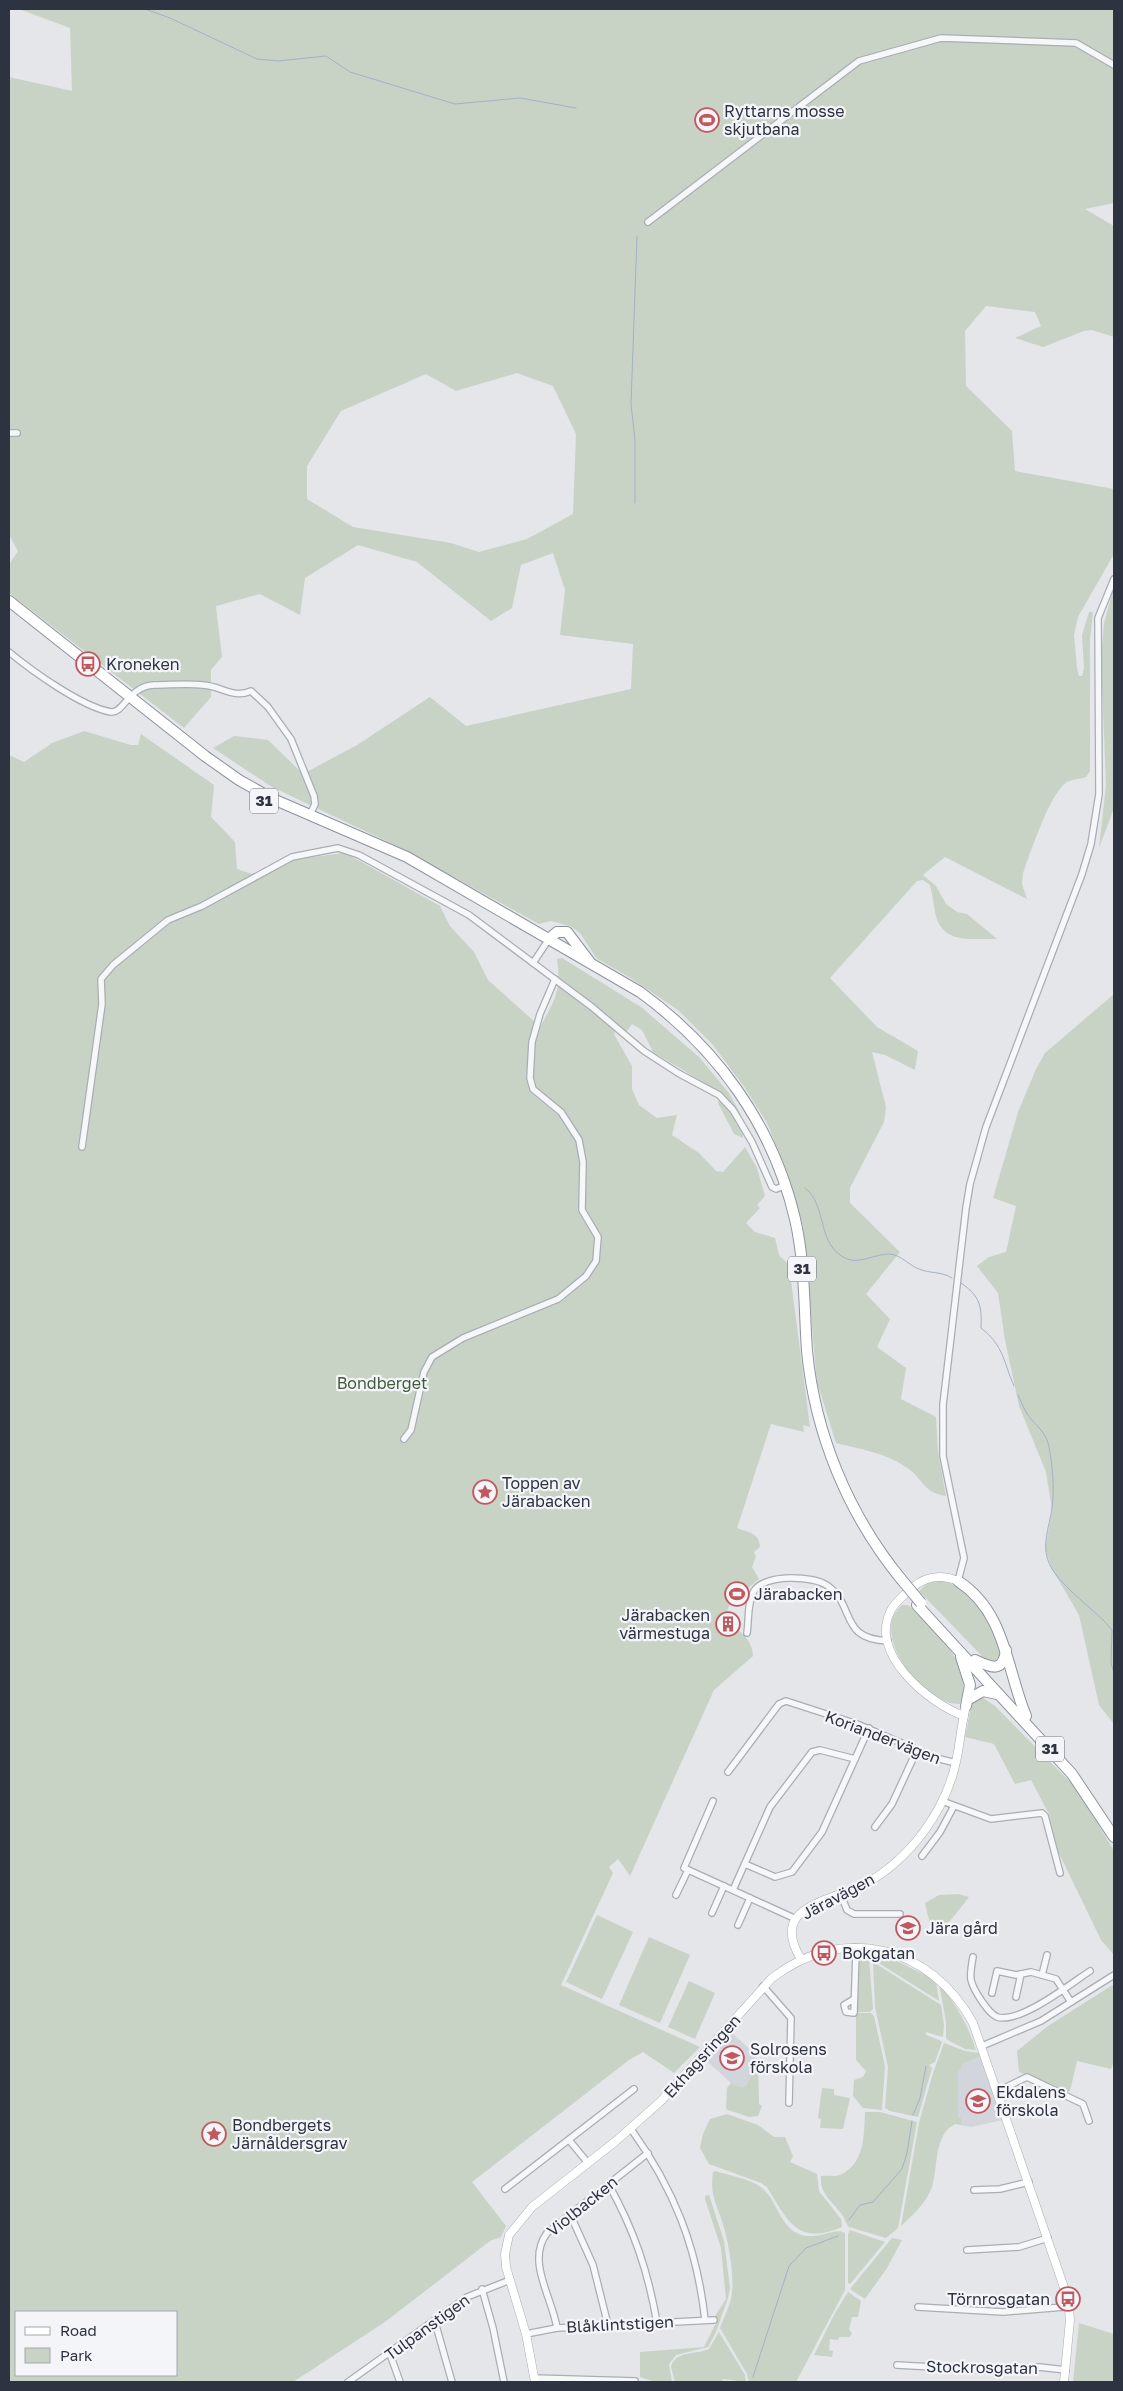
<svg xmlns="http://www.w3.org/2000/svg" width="1123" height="2391" viewBox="0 0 1123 2391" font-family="'Golos Text',sans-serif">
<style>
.built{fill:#d2d5dc}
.green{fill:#c8d3c6;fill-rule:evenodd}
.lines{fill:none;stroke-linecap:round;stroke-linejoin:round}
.stream{stroke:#a3b1c6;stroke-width:1}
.street-casing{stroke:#a9adb4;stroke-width:8}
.secondary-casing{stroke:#a9adb4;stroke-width:9}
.highway-casing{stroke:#8d929f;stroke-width:12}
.street{stroke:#f6f7f9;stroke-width:5.5}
.secondary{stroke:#fff;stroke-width:8}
.highway{stroke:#fff;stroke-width:10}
.highway-bridge-casing{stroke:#8d929f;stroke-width:12;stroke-linecap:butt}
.highway-bridge{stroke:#fff;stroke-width:10}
.labels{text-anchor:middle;stroke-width:4.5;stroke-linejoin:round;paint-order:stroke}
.shield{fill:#f4f5f8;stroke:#696d78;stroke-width:1}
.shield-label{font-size:15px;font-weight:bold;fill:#2d3341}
.poi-label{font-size:16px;fill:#2d3341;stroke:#f4f5f8;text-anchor:start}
.park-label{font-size:16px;fill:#3f5b3c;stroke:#f4f5f8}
.street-label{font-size:16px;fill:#2d3341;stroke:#f4f5f8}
</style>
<rect width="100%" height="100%" fill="#e4e6ea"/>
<g class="built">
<polygon points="730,2031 757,2056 756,2065 750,2079 746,2086 740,2087 731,2083 706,2060"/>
<polygon points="981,2056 1003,2120 971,2127 961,2125 961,2118 958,2117 958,2073 963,2064"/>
</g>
<g class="green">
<path d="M19,9h1095v194l-29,6 29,17v111l-22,-7 -8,1 -41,16 -28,-9 26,-12 -6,-14 -49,-6 -21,25 1,55 46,45 3,40 99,18v65l-36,63 -4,18 3,33 2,8h3l2,-8 -2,-33 7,-23h4l-3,28v131l-4,6c-6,2 -13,2 -19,5 -18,12 -36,70 -44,91l-1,11 5,15 -82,-42 -22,18 13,11 10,18 11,8 10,2 30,25c-24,-1 -53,6 -61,-23 -3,-10 -3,-21 -6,-31l-7,-5 -6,1 -87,97 47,49 41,24 -3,19 -30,-15 -13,-3 14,55 -2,15 -34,66v15l50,49 -34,42 24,25 -13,28 29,21 -5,31 35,18 2,35 8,44c-23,-3 -23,-18 -40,-29 -20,-14 -47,-18 -70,-24l-19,-61 -14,-155 -16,-55 -20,-49 -22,-35 -32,-43 -35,-35 -46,-31 -36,-21 -16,-25 -10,-7 -19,-5 -12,3 -138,-76 -129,-61 -59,-39 21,-12 34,4 35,34 54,-29 73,-48 36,29 165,-37 2,-45 -73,-9 5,-45 -12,-37 -32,12 -9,43 -21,13 -74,-59 -59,-17 -53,33 -5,37 -40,-21 -44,12 6,51 -11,13v27l-27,31 -175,-135v-28l9,-14 -9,-16v-458l63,14 -2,-63zM517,373l36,13 23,48 -3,80 -46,25 -48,13 -28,-9 -98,-16 -46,-28v-33l34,-55 85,-37 30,17z"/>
<polygon points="1114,587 1114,808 1099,848 1106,785 1101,660 1104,623"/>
<path d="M84,731l47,14h7l3,-11 73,51 -3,32 24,25 2,27 15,5 40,-14 51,-7 17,8 80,45 10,20 24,26 14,28 48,43 3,6c15,-27 23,-38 18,-70l5,-1 79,49 58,50 30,36 12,22 2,23 -9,-4 -16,-31 3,-10 -68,-41 -11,-22 -10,-6 -5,7 -13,-2 1,7 17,30v23l7,16 18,13 20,-3 -5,20 27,18 17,18 7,1 22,-25 12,21 8,28 -8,9 3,3 -14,15 9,9 20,6 4,17 10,10 21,162 -7,-2 1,7 -33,-8 -34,104c12,5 22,4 23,19l-6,5 2,4 -4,11 7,12 -11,9 -4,11 -7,-6 -4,3 -10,25c15,9 29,16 30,35l-39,34 -84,186 -12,-17 -9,8 4,6 -52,112 139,62 -26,26 -31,-21 -14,8 -157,122 34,44 -5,11 -11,4 -105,81 -92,60h-284v-1627l15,7 28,-19zM16,2312h160v63h-160z"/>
<polygon points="1114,994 1114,1724 1099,1705 1079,1615 1052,1569 1045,1549 1052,1510 1046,1472 1019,1406 1005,1340 998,1293 977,1266 989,1257 1006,1252 1016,1206 993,1198 1018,1112 1036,1069 1045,1053"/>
<path d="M939,1580c13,3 25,9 34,18 11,9 43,59 18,64l-7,-4 -65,-67 11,-10z"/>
<path d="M902,1605h6c27,26 67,59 52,99 -32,1 -79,-54 -67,-87 2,-4 6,-9 9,-12z"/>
<polygon points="978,1697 983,1698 995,1706 1077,1789 1114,1851 1114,1955 1101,1940 1056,1847 1049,1814 1031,1780 1015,1784 994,1744 965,1737 972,1702"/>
<polygon points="959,1894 969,1897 950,1921 932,1933 925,1903 939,1895"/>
<polygon points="597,1915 633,1932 602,1999 566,1982"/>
<polygon points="649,1937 690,1955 660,2023 619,2005"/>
<polygon points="859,1955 869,1957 873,2009 870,2012 856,2012"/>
<polygon points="872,1956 897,1961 933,1979 936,1982 939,2001 874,1960"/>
<polygon points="873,1962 941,2005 944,2025 943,2037 926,2032 926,2035 939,2040 942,2042 935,2062 929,2065 932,2068 918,2117 890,2111 885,2108 888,2067 875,2007"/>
<polygon points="689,1981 715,1993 695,2039 668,2027"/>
<path d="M939,1984c17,20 29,41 37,66l-11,-1 -19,-10v-18z"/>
<polygon points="1114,1984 1114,2061 1111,2069 1077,2061 1070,2091 1065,2093 1019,2072 1017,2051 1048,2026"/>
<polygon points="856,2013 871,2013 874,2016 885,2066 882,2110 863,2108 853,2096 854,2080 863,2077 866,2071 856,2060"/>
<path d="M944,2043l21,8 14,2 2,3 -18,8 -5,9v44l3,1v7l-6,-1c-21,10 -17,43 -23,63 -5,15 -20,29 -31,39l18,-103 14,-50z"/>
<polygon points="758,2062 759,2104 762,2106 758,2116 749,2117 728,2110 726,2109 727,2088 731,2083 740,2087 746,2086"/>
<polygon points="822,2088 834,2089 834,2095 850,2098 843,2129 820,2128 821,2119 818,2118"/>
<path d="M865,2112h15l37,10 -19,106 -12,10 -37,-11c-4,-4 -4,-9 -8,-14 -9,-11 -22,-21 -20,-37 6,-1 14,1 19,-1 25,-11 24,-41 25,-63z"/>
<path d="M727,2114l31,11 16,12h11l8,19 -3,6 27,12 2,17 22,28 1,8c-45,19 -54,-6 -75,-40l-6,-4 -52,-19 -9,-16 3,-14 7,-15z"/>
<path d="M715,2171c15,5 34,7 47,17 15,12 17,36 35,45 18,10 38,-7 48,0v57l-49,92h-47l-2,-8 -27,-46c4,-11 11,-24 12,-36 2,-19 -3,-43 -7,-61 -6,-23 -16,-34 -12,-59z"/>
<polygon points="709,2195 724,2241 730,2288 728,2298 716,2332 708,2347 676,2355 669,2364 672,2382 655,2382 640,2377 640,2352 704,2347 716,2323 715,2316 726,2299 721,2248 705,2199 705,2196"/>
<polygon points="850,2230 885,2242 850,2284 848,2283 848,2234"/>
<polygon points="892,2238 902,2240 887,2268 865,2299 850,2289"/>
<polygon points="848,2292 861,2301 858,2317 852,2317 849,2329 852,2334 849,2337 839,2337 838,2340 830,2339 829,2350 833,2351 832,2357 814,2355 834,2315"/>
<polygon points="1079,2323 1114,2334 1114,2382 1073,2382"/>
<path d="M719,2332l26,43 1,7 -23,-3 -1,3h-47l-4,-15c5,-17 25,-12 38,-18z"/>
</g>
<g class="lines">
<g class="stream">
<polyline points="145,9 170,18 257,59 278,61 326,56 350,72 455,104 520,98 576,108"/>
<polyline points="635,503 635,440 631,404 637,236"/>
<path d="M805,1188c23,17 11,58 42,71 13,5 28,-5 42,-5 13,1 19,11 30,15 12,5 22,2 33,9"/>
<path d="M961,1283c19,13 21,23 20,45 23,18 22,33 33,58"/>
<path d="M1018,1395c3,6 5,12 8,17 7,12 18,17 22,31 4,15 7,49 4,65 -3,21 -12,39 -1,59 11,21 45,43 61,63l-1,33 3,10"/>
<polyline points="913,2115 920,2098 926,2066"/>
<polyline points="849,2220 860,2205 873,2202 902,2169 907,2153 912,2121"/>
<polyline points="753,2377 789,2266 806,2248 838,2236"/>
</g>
<g class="street-casing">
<g id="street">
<polyline points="648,222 859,61 941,38 1076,43 1114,65"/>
<polyline points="9,433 17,433"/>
<path d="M9,652c23,19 73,55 102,60 12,2 18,-26 43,-27 16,0 33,-2 49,0 18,1 30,14 48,6l17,16 23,32 23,57 1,8 -5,11"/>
<polyline points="533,963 549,939"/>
<polyline points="82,1147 102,1004 101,979 113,965 168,920 202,906 292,857 338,848 359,855 469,915 592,1007 644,1051 678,1073 719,1095 733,1110 752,1142 772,1187 776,1189 781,1187"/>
<polyline points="404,1439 411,1430 424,1372 432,1357 463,1338 558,1299 586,1276 596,1261 598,1237 582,1210 583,1162 579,1140 561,1112 533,1089 530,1078 532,1042 540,1014 555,979"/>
<polyline points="958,1581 964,1558 943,1456 943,1405 966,1208 970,1184 986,1127 1082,874 1091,844 1099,794 1098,618 1114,579"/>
<path d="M747,1633c2,-13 0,-30 7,-42 10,-17 59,-16 74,-5 28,21 11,53 60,55"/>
<polyline points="855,1759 869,1728"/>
<polyline points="728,1772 779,1704 786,1701 857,1724 936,1758 956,1763"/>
<polyline points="713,1801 684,1868 796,1919"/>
<polyline points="942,1801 991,1819 1042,1813 1045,1816 1060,1873"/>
<polyline points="875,1827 892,1804 917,1750"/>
<polyline points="922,1856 940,1832 954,1806"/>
<polyline points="733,1890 770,1807 812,1752 820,1750 855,1759 822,1832 792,1872 775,1877 745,1864"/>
<polyline points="676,1895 688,1870"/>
<polyline points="841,1895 847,1910 854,1914 900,1914"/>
<polyline points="712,1913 724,1886"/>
<polyline points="738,1925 750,1898"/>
<path d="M973,1957c-4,21 -4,25 8,43 4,6 9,14 16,17 23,7 73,-33 93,-46"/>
<polyline points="1042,1975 1047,1955"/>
<polyline points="763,1986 791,2018 789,2103"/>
<polyline points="992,1993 997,1971 1016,1975 1031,1972 1056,1979 1071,2002"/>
<polyline points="1016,1997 1021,1974"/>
<polyline points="854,1999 844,2005 846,2012 854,2013 856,1952 855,1947"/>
<polyline points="982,2046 1041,2021 1114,1975"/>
<polyline points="998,2091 1027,2077 1083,2104 1089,2121"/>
<path d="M631,2129c43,60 66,118 74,191"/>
<polyline points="569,2140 588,2163"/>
<path d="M609,2185c25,45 39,86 48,138"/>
<polyline points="505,2189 634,2089"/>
<polyline points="974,2190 1000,2189 1029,2182"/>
<polyline points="570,2214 593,2265 608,2325"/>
<polyline points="967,2250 1019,2247 1048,2238"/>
<polyline points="482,2289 493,2328 504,2382"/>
<polyline points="918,2307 1003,2312 1064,2307 1070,2308"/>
<polyline points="435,2322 452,2382"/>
<path d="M557,2328c-5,-31 -31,-67 -10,-95l101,-80"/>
<polyline points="526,2334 557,2328 714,2320"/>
<polyline points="390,2354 400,2382"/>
<polyline points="897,2365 987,2370 1039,2367 1066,2370"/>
<polyline points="534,2378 635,2381"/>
<polyline points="348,2382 467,2297 510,2280"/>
</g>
</g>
<g class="secondary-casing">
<g id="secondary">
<path d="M958,1581c-17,-7 -32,-5 -46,7 -8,7 -16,13 -21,22 -23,43 37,93 73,106"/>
<path d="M801,1959c-8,-13 -14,-29 -4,-42 13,-16 49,-23 68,-33 45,-25 80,-72 91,-122 4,-18 5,-37 10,-56"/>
<path d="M535,2382l-9,-48 -20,-67 -1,-13 4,-19 23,-28 84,-66 45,-40 111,-123c71,-55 159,-32 201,45l95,276 2,21 -6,62"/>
</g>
</g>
<g class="highway-casing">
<g id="highway">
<path d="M9,601l196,155 34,24 34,19 134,58 233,135c77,56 133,133 155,227 10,43 9,88 12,132 8,83 41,163 94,228"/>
<polyline points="549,939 557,932 567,932 589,961"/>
<path d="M958,1581c48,31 48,87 68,135"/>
<polyline points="917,1605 1072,1774 1114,1837"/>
<polyline points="961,1657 970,1685 966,1706"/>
<path d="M975,1660c15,7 28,14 31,-10"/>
<polyline points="969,1699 983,1691 997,1694"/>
</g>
</g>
<use href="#street" class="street"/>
<use href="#secondary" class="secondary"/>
<use href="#highway" class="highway"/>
<g class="highway-bridge-casing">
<polyline id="highway-bridge" points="901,1579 921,1603"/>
</g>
<use href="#highway-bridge" class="highway-bridge"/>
</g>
<defs>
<g id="stadium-ring" transform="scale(1.25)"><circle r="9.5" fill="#f4f5f8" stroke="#c0585e" stroke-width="1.5"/><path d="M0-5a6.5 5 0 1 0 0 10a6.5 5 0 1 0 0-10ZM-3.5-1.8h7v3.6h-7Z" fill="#c0585e"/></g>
<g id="bus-ring" transform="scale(1.25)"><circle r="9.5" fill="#f4f5f8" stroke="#c0585e" stroke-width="1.5"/><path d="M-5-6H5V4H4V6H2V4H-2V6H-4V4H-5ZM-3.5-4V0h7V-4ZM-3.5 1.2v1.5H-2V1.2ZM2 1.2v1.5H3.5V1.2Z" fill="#c0585e"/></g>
<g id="sight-ring" transform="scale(1.25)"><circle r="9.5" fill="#f4f5f8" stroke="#c0585e" stroke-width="1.5"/><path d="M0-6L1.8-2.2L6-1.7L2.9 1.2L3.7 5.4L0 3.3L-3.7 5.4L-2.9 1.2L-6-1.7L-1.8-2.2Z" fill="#c0585e"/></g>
<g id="building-ring" transform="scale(1.25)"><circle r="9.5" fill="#f4f5f8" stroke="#c0585e" stroke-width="1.5"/><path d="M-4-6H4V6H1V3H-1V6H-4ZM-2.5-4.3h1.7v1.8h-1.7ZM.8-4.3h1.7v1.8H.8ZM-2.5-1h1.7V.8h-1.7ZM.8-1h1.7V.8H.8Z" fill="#c0585e"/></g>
<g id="school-ring" transform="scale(1.25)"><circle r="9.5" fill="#f4f5f8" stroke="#c0585e" stroke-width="1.5"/><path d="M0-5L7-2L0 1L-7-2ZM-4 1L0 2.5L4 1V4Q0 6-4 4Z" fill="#c0585e"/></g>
</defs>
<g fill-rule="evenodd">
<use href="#stadium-ring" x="707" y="120"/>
<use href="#bus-ring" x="88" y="664"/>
<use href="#sight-ring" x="485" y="1492"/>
<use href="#stadium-ring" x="737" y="1594"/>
<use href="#building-ring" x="728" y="1624"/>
<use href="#school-ring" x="908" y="1928"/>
<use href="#bus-ring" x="824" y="1953"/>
<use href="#school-ring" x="732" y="2058"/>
<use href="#school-ring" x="978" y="2101"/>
<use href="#sight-ring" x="214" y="2134"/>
<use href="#bus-ring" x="1068" y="2299"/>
</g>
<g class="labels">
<g class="shield">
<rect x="250" y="788.5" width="28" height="25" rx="4"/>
<rect x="788" y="1256.5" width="28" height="25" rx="4"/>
<rect x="1036" y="1736.5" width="28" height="25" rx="4"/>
</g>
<g class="shield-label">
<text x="264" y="806">31</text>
<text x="802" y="1274">31</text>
<text x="1050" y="1754">31</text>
</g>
<g class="poi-label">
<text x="724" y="117">Ryttarns mosse<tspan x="724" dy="18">skjutbana</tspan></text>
<text x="106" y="670">Kroneken</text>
<text x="502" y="1489">Toppen av<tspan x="502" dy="18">Järabacken</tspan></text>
<text x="754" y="1600">Järabacken</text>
<text x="710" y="1621" text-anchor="end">Järabacken<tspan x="710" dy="18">värmestuga</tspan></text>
<text x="926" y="1934">Jära gård</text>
<text x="842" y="1959">Bokgatan</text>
<text x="750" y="2055">Solrosens<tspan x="750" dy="18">förskola</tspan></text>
<text x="996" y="2098">Ekdalens<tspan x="996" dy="18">förskola</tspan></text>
<text x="232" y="2131">Bondbergets<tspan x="232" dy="18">Järnåldersgrav</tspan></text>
<text x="1050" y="2305" text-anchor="end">Törnrosgatan</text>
</g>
<g class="park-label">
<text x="382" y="1389">Bondberget</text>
</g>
<g class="street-label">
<text transform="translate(883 1737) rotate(21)" y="6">Koriandervägen</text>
<text transform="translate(838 1896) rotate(-28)" y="6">Järavägen</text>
<text transform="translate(702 2056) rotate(-48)" y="6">Ekhagsringen</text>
<text transform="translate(582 2206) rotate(-39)" y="6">Violbacken</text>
<text transform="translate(620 2324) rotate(-3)" y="6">Blåklintstigen</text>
<text transform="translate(427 2327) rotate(-36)" y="6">Tulpanstigen</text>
<text transform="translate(982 2367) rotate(1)" y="6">Stockrosgatan</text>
</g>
</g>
<rect width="1123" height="2391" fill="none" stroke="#2d3341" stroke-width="20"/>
<rect x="15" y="2311" width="162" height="65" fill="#f4f5f8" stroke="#a4a7af"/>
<rect x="25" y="2327" width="25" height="8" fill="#ffffff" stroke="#a4a7af"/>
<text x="60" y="2336" font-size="15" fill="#2d3341">Road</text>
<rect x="25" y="2348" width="25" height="15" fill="#c8d3c6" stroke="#a4a7af"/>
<text x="60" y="2361" font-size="15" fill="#2d3341">Park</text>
</svg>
